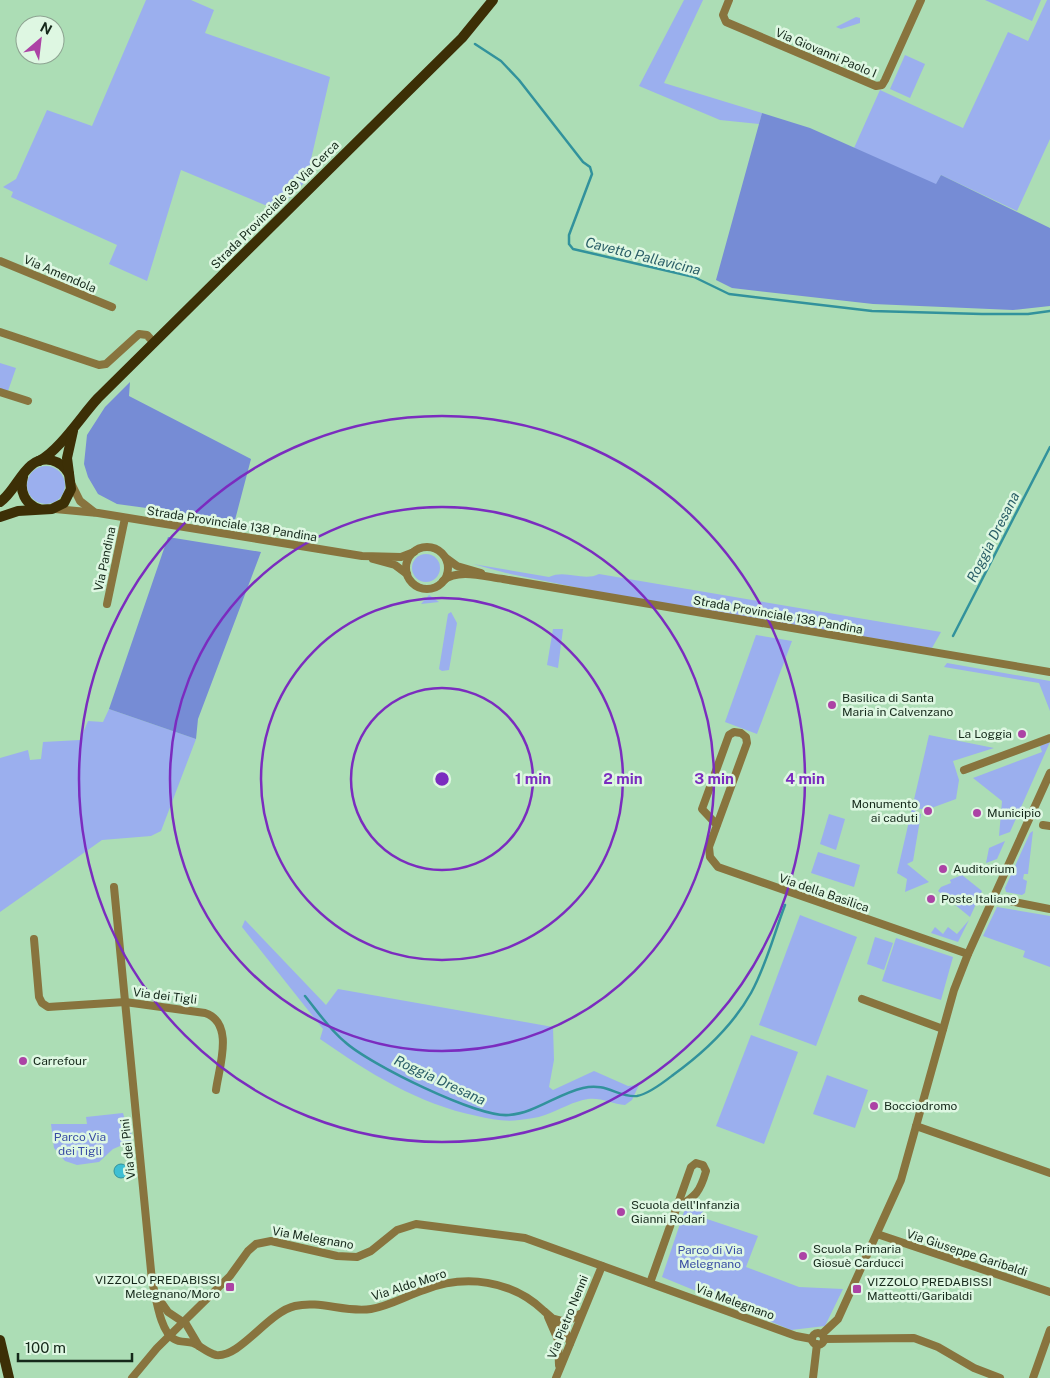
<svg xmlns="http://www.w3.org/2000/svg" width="1050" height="1378" viewBox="0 0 1050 1378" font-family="'Public Sans',sans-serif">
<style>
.green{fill:#9bafee}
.forest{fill:#768cd5}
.water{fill:#3ebfd3;stroke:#32929c}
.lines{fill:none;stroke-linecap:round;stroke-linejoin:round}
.stream{stroke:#32929c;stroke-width:2.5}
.minor{stroke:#88743e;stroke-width:8}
.major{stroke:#3c2f06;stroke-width:10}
.ring{fill:none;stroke:#7b2cbf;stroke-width:2.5}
.poi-dot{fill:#ac43a5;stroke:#def7e2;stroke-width:2}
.labels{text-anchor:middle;stroke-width:5;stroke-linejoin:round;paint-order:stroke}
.street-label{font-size:12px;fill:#15281a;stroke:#def7e2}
.poi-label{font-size:12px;fill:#15281a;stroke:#def7e2;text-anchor:start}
.park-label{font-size:12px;fill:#394da4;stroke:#def7e2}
.water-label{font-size:14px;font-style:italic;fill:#2a5e67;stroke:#def7e2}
.centre{fill:#7b2cbf;stroke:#def7e2;stroke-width:2.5}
.ring-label{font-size:15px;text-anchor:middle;font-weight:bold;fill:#7b2cbf;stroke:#def7e2;stroke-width:5;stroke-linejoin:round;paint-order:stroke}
</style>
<rect width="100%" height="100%" fill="#acddb5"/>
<g class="green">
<polygon points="146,0 191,0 214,10 205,33 330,77 306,181 277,210 181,170 147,281 109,264 117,245 11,197 13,192 3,187 16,179 47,110 92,126"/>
<polygon points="684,0 703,0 664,83 762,113 759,124 720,120 639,86"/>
<polygon points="985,0 1041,0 1032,21"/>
<polygon points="1047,0 1050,0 1050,139 1017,211 941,175 936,185 854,148 880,90 963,128 1008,32 1028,41"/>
<polygon points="856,17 860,18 860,23 841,29 836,27"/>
<polygon points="905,55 925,64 910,98 890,89"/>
<polygon points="0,363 16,368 8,391 0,389"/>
<circle cx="46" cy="485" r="19"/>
<circle cx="426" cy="568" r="14"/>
<path d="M473,564l76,13c17,-8 34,5 50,-3l342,58 -9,16 -314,-52 -112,-23z"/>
<polygon points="429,595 439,602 421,604"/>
<polygon points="451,612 457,623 449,670 442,671 439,669 448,614"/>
<polygon points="553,629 563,629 558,668 547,665"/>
<polygon points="756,635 792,641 757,734 725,722"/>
<polygon points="947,663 1050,681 1050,711 1039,683 944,667"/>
<polygon points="109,709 196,739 161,831 151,836 102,840 0,912 0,758 28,750 30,760 41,759 43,742 80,740 88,721 103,722"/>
<polygon points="929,735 994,748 953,761 959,780 956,799 926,810 916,808 915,813 921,814 913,861 907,864 929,882 905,892 907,879 897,873"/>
<polygon points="1050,742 1010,832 999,836 1002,801 973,778 1042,752 1040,746"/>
<polygon points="829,814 845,819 836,850 820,844"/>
<polygon points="1033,831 1028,874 1024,874 1023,879 1027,881 1025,893 1022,895 1006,892 1005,888 1030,833"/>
<polygon points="1005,841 997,859 986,863 989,848"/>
<polygon points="818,852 860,865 854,887 811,873"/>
<polygon points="962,875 982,891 970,917 938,891 941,887 951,883 950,880"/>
<polygon points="997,907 1050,916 1050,967 1023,957 1025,951 983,936"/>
<polygon points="800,915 857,937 816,1046 759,1025"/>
<path d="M245,920l81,85 12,-16 215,38 1,33 -5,27 4,3 41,-19 34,15 11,-1 -7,15 -7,5c-12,-1 -25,-8 -37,-6 -14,2 -29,11 -43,16 -8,3 -18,4 -26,5 -14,2 -29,-1 -42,-4 -59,-12 -108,-43 -157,-77l3,-10 -81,-102z"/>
<polygon points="969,920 958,942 931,933 935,927 943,934 948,927 957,934"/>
<polygon points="875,937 893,943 884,970 867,964"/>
<polygon points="896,938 953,957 941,1000 882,981"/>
<polygon points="751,1035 798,1052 764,1144 716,1126"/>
<polygon points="827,1075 868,1090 855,1128 813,1114"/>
<polygon points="123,1113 125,1120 130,1119 132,1141 113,1149 99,1162 77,1165 65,1161 54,1148 51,1124 87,1124 86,1117"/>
<polygon points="706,1202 701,1217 758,1236 746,1267 799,1287 843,1289 825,1326 791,1330 662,1277 685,1209"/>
</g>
<g class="forest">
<polygon points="762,113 810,128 936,184 941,175 1050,228 1050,306 1013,310 873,304 732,288 716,280"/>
<polygon points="130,382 129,396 251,459 235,520 117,504 98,494 88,477 84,464 87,435 105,407"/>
<polygon points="168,537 261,552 198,719 196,739 109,709"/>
</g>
<circle class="water" cx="121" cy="1171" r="7"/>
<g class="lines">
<g class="stream">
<polyline points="475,44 501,61 519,80 583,162 590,167 592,174 569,235 569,244 573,249 694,277 729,294 872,311 982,314 1028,314 1050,311"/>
<polyline points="953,636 1050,447"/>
<path d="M305,996c13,16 24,33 40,46 24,22 133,76 164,73 26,-2 48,-21 74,-27 24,-6 35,10 54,8 12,-2 27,-14 36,-21 29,-21 60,-50 78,-82 15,-27 23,-59 34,-88"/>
</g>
<g class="minor">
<polyline points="729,0 723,15 726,22 876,86 882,85 885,80 921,0"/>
<polyline points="0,261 112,307"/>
<polyline points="0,332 99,365 106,364 139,334 147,335 154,343"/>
<polyline points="0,392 28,401"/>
<polyline points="72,485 80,501 94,512"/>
<polyline points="55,509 98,513 362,556 401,557 414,552"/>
<circle cx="427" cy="568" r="21"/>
<polyline points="446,558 457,566 481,573"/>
<polyline points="373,559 395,565 407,574"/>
<path d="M443,581c14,-13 43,-4 60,-2l547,93"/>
<polyline points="107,604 125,518"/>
<polyline points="964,770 1050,738"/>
<polyline points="717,825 702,809 729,735 734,732 741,733 746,737 747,743 709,847 710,857 718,867 968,954"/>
<polyline points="1043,825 1050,826"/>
<path d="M114,887l38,394c4,15 8,51 22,58 6,4 13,2 19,4 8,3 14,10 23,12 24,3 52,-43 79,-49 25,-6 50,7 76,3 18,-3 35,-13 53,-19 41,-16 88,-10 120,21 10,9 23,18 26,32"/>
<polyline points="994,898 1050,909"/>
<path d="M34,939l5,58 3,6 6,4 77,-5 80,11c30,10 14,54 11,77"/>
<polyline points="862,999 943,1029"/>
<polyline points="916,1126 1050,1173"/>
<polyline points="877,1234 1050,1292"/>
<path d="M650,1283l41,-116 5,-4 7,2 3,6c-6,21 -10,25 -29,37"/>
<polyline points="161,1302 168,1312 186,1324 199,1346"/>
<polyline points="548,1317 558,1340 559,1365"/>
<polyline points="554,1319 566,1322 580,1314"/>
<circle cx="818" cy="1339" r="6"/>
<polyline points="822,1334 838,1319 901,1180 954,990 968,954 1050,773"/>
<polyline points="824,1339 914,1338 938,1347 974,1368 1000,1378"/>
<polyline points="132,1378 157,1348 230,1276 248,1251 256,1244 271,1241 337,1256 357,1257 371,1251 397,1230 416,1224 525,1238 796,1336 812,1339"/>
<polyline points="556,1378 602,1266"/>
<polyline points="813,1378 817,1344"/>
<polyline points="1033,1378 1050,1330"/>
</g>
<g class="major">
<path d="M39,461c21,-11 43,-46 59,-63l364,-360 31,-38"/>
<path d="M23,477c-4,14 2,27 16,32"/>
<path d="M0,502c18,-12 25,-47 51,-42 8,2 14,7 18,14"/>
<polyline points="0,517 18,511 52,509 64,503 71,489 67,458 73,431"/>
<polyline points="0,1340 9,1378"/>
</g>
</g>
<g class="ring">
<circle cx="442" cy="779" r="91"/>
<circle cx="442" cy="779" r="181"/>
<circle cx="442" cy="779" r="272"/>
<circle cx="442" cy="779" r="363"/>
</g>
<g class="poi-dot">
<circle cx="832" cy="705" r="5"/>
<circle cx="1022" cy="734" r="5"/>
<circle cx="928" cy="811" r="5"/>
<circle cx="977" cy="813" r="5"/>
<circle cx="943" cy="869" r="5"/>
<circle cx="931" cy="899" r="5"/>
<circle cx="23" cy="1061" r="5"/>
<circle cx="874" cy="1106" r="5"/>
<circle cx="621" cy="1212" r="5"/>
<circle cx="803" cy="1256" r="5"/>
<rect x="225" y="1282" width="10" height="10" rx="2.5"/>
<rect x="852" y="1284" width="10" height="10" rx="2.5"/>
</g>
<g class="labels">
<g class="street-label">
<text transform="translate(826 53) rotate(23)" y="4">Via Giovanni Paolo I</text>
<text transform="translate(275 205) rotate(-45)" y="4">Strada Provinciale 39 Via Cerca</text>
<text transform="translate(60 274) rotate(23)" y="4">Via Amendola</text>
<text transform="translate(232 524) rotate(9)" y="4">Strada Provinciale 138 Pandina</text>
<text transform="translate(105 559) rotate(-78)" y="4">Via Pandina</text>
<text transform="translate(778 615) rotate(10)" y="4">Strada Provinciale 138 Pandina</text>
<text transform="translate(824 893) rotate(19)" y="4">Via della Basilica</text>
<text transform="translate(165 996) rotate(7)" y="4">Via dei Tigli</text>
<text transform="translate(128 1149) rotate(-96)" y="4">Via dei Pini</text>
<text transform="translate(313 1238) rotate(10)" y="4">Via Melegnano</text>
<text transform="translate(967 1253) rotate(18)" y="4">Via Giuseppe Garibaldi</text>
<text transform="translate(409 1285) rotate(-18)" y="4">Via Aldo Moro</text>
<text transform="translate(735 1302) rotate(20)" y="4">Via Melegnano</text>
<text transform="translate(568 1317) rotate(-68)" y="4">Via Pietro Nenni</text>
</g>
<g class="poi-label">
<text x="842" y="702">Basilica di Santa<tspan x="842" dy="14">Maria in Calvenzano</tspan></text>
<text x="1012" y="738" text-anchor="end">La Loggia</text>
<text x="918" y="808" text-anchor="end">Monumento<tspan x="918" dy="14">ai caduti</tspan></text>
<text x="987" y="817">Municipio</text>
<text x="953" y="873">Auditorium</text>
<text x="941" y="903">Poste Italiane</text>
<text x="33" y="1065">Carrefour</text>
<text x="884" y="1110">Bocciodromo</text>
<text x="631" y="1209">Scuola dell'Infanzia<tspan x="631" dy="14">Gianni Rodari</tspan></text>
<text x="813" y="1253">Scuola Primaria<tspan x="813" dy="14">Giosuè Carducci</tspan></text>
<text x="220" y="1284" text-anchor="end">VIZZOLO PREDABISSI<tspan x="220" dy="14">Melegnano/Moro</tspan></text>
<text x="867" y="1286">VIZZOLO PREDABISSI<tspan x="867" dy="14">Matteotti/Garibaldi</tspan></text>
</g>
<g class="park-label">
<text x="80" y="1141">Parco Via<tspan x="80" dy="14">dei Tigli</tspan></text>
<text x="710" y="1254">Parco di Via<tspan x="710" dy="14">Melegnano</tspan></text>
</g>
<g class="water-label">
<text transform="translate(643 256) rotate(14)" y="5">Cavetto Pallavicina</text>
<text transform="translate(993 537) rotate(-63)" y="5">Roggia Dresana</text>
<text transform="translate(440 1080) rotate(25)" y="5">Roggia Dresana</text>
</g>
</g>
<circle cx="442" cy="779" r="8" class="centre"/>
<g class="ring-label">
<text x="533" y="784">1 min</text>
<text x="623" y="784">2 min</text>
<text x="714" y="784">3 min</text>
<text x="805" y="784">4 min</text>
</g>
<g transform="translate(40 40) rotate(28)"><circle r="24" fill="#def7e2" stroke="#8ea492"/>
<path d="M0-4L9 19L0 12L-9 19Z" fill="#ac43a5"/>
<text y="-8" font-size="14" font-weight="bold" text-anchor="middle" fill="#15281a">N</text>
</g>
<path d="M18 1353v8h114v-8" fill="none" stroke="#15281a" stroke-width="2.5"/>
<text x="25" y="1353" font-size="15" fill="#15281a" stroke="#def7e2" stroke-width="4" paint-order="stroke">100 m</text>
</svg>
